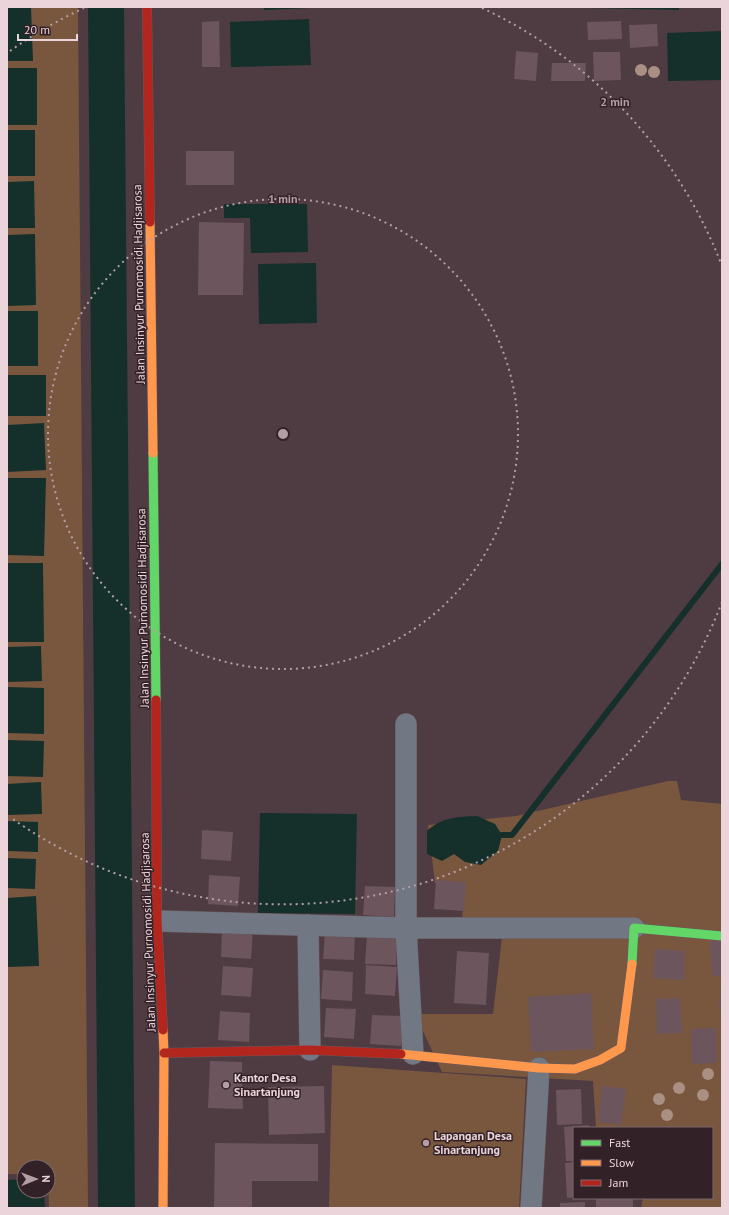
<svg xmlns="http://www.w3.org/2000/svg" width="729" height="1215" viewBox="0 0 729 1215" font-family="'PT Sans',sans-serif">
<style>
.green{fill:#79573e}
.water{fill:#15302b}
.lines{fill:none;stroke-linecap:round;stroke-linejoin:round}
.stream{stroke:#15302b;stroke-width:6}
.building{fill:#6c555d}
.street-casing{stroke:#69585e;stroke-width:22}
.fast-casing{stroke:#69585e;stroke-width:10}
.slow-casing{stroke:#69585e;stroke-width:10}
.jam-casing{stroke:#69585e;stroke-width:10}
.street{stroke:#717783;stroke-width:21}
.fast{stroke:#63d668;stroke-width:9}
.slow{stroke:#ff974d;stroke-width:9}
.jam{stroke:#b3261e;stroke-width:9}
.tree{fill:#aa8f83}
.ring{fill:none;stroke:#b49ea5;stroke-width:2;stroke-dasharray:2 4}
.poi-dot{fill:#b49ea5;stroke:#322126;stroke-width:1.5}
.labels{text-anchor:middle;stroke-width:3;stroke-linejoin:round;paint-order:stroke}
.street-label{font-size:12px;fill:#ebd4da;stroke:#322126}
.poi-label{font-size:12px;font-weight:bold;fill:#ebd4da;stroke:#322126;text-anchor:start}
.centre{fill:#b49ea5;stroke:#322126;stroke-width:2}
.ring-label{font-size:12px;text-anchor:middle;font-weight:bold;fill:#b49ea5;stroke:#322126;stroke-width:3;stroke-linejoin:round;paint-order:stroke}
</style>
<rect width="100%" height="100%" fill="#4f3b42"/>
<g class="green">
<polygon points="7,7 78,7 88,1208 49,1208 48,1167 24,1167 24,1174 7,1174"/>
<polygon points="668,781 677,781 681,800 722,804 722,1208 641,1208 643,1198 712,1198 712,1128 596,1128 593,1081 442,1072 415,1014 493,1014 502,937 461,932 464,894 435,883 428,825 516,816"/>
<polygon points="332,1065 526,1079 519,1208 329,1208"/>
</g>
<g class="water">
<polygon points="7,7 31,7 33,61 7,61"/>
<polygon points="88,7 124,7 135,1208 98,1208"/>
<polygon points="264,7 311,7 311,8 264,10"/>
<polygon points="590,7 679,7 679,10 590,8"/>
<polygon points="309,19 311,65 231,67 230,22"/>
<polygon points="722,31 722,80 668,81 667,33"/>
<rect x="7" y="68" width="30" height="57"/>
<rect x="7" y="130" width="28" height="46"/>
<polygon points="34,181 35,228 7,228 7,182"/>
<polygon points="224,204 307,204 308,252 251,253 250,218 224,218"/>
<polygon points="35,234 36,305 7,306 7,235"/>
<polygon points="316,263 317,323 259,324 258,264"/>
<rect x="7" y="311" width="31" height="55"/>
<rect x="7" y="375" width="39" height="41"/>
<polygon points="44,423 46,470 7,472 7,425"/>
<polygon points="7,478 46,478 44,556 7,555"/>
<polygon points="7,563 43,563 44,642 7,642"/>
<polygon points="41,646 42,681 7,682 7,647"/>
<polygon points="7,687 44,688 44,734 7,733"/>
<polygon points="7,740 44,741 43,777 7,776"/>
<polygon points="41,782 42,814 7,815 7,784"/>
<polygon points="260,813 357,814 355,914 258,913"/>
<path d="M477,816l18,8 7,11 -4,16 -17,14 -16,-3 -11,-8 -12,7 -15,-7v-23c15,-14 30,-14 50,-15z"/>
<polygon points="7,821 38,822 38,852 7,851"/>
<polygon points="7,858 36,859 35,889 7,888"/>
<polygon points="36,896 39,966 7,967 7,898"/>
<polygon points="24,1179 24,1191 44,1191 45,1208 7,1208 7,1180"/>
</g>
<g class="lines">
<polyline class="stream" points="502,835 512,835 722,564"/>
</g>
<g class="building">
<polygon points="219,21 220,67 202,67 202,22"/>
<polygon points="621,21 622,39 588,40 587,22"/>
<polygon points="657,24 658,46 630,48 629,25"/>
<polygon points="516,51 538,53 536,81 514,79"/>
<polygon points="593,52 620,52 621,80 594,81"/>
<polygon points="552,63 586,63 585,81 551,81"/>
<rect x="186" y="151" width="48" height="34"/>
<polygon points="199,222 244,223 243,295 198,295"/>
<polygon points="202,830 233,832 231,861 201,859"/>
<polygon points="209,875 240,877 238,906 208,904"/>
<polygon points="436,880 466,882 464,911 434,909"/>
<polygon points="365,886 395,887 394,917 363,915"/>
<polygon points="222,928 253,930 251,959 221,957"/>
<polygon points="325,930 355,931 354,960 323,959"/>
<polygon points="367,934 397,936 396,965 365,964"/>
<polygon points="710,941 722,941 722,976 712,976"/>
<polygon points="655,949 685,951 684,980 653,978"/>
<polygon points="457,951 489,953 486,1005 454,1003"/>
<polygon points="366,965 397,967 395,996 365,994"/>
<polygon points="223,966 253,968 251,997 221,995"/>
<polygon points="323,970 353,972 352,1001 321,999"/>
<polygon points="721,984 722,984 722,1010 719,1010"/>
<polygon points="591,993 594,1049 531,1052 528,997"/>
<polygon points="680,998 682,1033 657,1034 656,999"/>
<polygon points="326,1008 356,1009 354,1039 324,1037"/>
<polygon points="220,1011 250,1013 249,1042 218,1040"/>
<polygon points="372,1015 402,1016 401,1046 370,1044"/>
<polygon points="716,1028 717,1063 692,1064 691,1029"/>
<polygon points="210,1061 242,1062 243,1109 208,1108"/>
<polygon points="324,1086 325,1133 269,1135 268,1087"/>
<polygon points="602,1086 626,1089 621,1125 598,1122"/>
<polygon points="581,1089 582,1124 557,1125 556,1090"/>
<polygon points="589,1125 589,1128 574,1128 574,1161 566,1161 564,1127"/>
<polygon points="215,1143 318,1144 318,1181 252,1181 252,1208 214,1208"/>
<polygon points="574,1162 574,1197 567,1198 565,1163"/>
<rect x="596" y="1198" width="37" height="10"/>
<polygon points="585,1202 585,1208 560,1208 560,1203"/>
</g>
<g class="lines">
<g class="street-casing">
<g id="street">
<polyline points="406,724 406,928 413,1054"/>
<polyline points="157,921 406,928 634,928"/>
<polyline points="308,925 310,1050"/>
<polyline points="531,1208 539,1068"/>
</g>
</g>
<g class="fast-casing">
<g id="fast">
<polyline points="153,453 156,700"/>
<polyline points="632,964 634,928 722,936"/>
</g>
</g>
<g class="slow-casing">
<g id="slow">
<polyline points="150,222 153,453"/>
<polyline points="163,1030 164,1053 163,1208"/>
<polyline points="401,1054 539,1068 575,1069 600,1060 621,1048 632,964"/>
</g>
</g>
<g class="jam-casing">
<g id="jam">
<polyline points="147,7 150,222"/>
<polyline points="156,700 157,921 163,1030"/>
<polyline points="164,1053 310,1050 401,1054"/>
</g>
</g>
<use href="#street" class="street"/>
<use href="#fast" class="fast"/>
<use href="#slow" class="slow"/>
<use href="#jam" class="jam"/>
</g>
<g class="tree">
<circle cx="641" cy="70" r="6"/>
<circle cx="654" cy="72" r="6"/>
<circle cx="708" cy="1074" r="6"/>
<circle cx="679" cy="1088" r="6"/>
<circle cx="703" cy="1095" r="6"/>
<circle cx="659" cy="1099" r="6"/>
<circle cx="667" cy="1115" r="6"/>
</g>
<g class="ring">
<circle cx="283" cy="434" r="235"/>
<path d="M722 602A470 470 0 0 1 10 817M10 51A470 470 0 0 1 84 8M482 8A470 470 0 0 1 722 266"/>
</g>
<g class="poi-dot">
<circle cx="226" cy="1085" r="4"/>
<circle cx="426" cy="1143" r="4"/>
</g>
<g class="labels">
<g class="street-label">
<text transform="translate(139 284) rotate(-91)" y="4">Jalan Insinyur Purnomosidi Hadjisarosa</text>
<text transform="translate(143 608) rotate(-91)" y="4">Jalan Insinyur Purnomosidi Hadjisarosa</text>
<text transform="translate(148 932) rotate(-92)" y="4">Jalan Insinyur Purnomosidi Hadjisarosa</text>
</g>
<g class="poi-label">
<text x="234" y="1082">Kantor Desa<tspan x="234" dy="14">Sinartanjung</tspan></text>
<text x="434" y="1140">Lapangan Desa<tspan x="434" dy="14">Sinartanjung</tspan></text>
</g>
</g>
<circle cx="283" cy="434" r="6" class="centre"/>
<g class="ring-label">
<text x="615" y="106">2 min</text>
<text x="283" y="203">1 min</text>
</g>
<rect width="729" height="1215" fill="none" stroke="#ebd4da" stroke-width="16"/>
<rect x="573" y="1127" width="140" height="72" fill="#322126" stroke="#7c696e"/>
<rect x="581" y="1140" width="20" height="6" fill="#63d668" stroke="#7c696e"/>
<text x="609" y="1147" font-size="12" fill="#ebd4da">Fast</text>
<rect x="581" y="1160" width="20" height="6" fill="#ff974d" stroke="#7c696e"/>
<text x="609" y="1167" font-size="12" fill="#ebd4da">Slow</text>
<rect x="581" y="1180" width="20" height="6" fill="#b3261e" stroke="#7c696e"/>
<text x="609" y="1187" font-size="12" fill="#ebd4da">Jam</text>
<g transform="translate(36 1179) rotate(89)"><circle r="19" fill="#322126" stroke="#7c696e"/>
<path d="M0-3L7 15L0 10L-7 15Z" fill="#b49ea5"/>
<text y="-6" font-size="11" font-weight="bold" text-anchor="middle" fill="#ebd4da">N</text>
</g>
<path d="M18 34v6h59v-6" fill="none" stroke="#ebd4da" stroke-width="2"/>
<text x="24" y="34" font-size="12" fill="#ebd4da" stroke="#322126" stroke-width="3" paint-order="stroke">20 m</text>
</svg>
